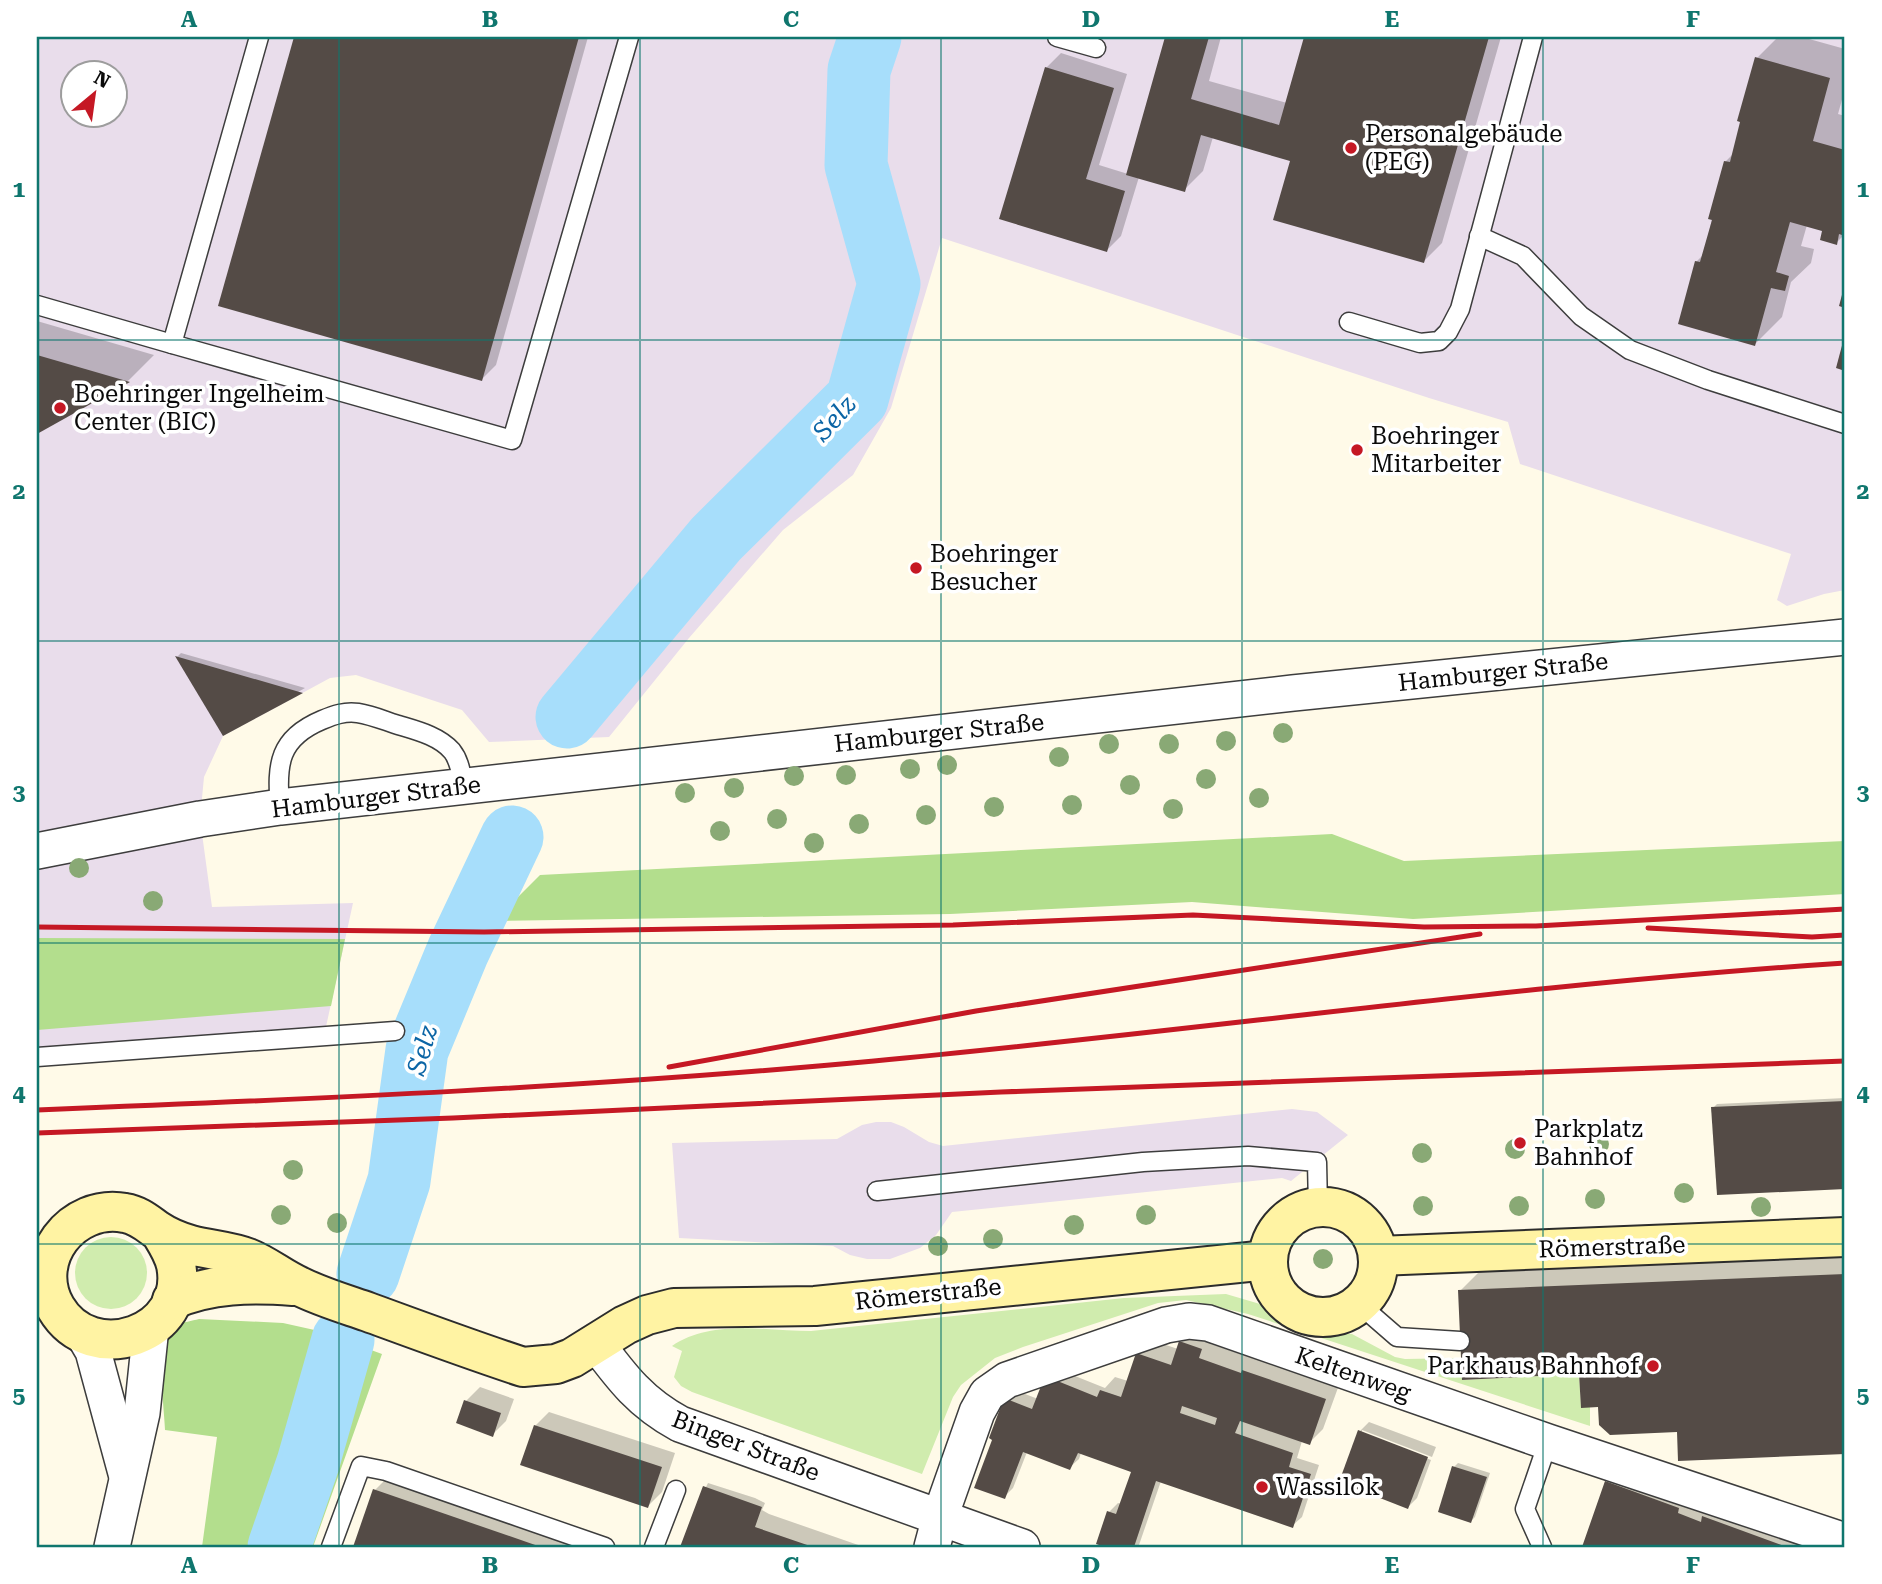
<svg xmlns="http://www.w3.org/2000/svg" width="1882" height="1584" viewBox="0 0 1882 1584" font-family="'Roboto Serif',serif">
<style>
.industrial{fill:#e9ddeb;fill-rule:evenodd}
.green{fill:#d0ecae}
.forest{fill:#b3de8d}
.shadow{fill:#0003}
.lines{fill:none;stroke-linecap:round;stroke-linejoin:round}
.river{stroke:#a7defb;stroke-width:63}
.building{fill:#544b46;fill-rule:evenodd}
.service-casing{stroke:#3d3d3d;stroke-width:21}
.minor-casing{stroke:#3d3d3d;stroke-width:38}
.secondary-casing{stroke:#2c2c2c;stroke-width:42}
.service{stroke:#fff;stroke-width:18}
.minor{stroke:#fff;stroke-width:35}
.secondary{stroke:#fff3a3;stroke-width:38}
.rail{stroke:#c51824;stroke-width:5}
.tree{fill:#89a975}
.grid{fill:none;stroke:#0f766e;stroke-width:2;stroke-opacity:0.55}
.poi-dot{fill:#c51824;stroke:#fff;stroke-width:2.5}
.labels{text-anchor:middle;stroke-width:7;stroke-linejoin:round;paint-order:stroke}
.poi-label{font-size:24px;fill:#0a0a0a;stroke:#fff;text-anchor:start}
.street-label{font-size:24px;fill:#0a0a0a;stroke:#fff}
.water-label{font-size:26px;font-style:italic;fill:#0b65a5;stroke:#fff}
.neatline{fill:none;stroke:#0f766e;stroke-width:2.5}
.grid-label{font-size:23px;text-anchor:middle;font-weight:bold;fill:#0f766e}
</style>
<rect width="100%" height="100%" fill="#fffae8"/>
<g class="industrial">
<path d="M37,37h1808v553l-21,4 -37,12 -10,-6 14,-46 -271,-90 -12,-42 -79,-24 -487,-160 -51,170 -38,67 -70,55 -94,108 -80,99 -120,5 -27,-32 -106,-35 -26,3 -107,58 -19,41 -4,42 12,88 141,-4 -31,142 -285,19zM74,74h42v42h-42z"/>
<polygon points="1292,1109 1317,1112 1348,1135 1291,1181 1282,1178 952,1212 936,1235 920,1248 890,1259 867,1259 850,1255 833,1246 679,1238 672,1143 837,1139 862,1125 876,1122 891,1122 904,1127 929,1142 943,1146"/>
</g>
<g class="green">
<circle cx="111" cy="1273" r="36"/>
<path d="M1226,1294l34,10 32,21 14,5 46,4 43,23 10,2 56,-1 1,22 117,-6 2,33h9v19l-342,-112 -62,-14 -28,3 -135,44 -28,11 -34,27 -8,12 -31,77 -230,-82 -11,-6 -7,-9 8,-26 -10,-5c40,-27 94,-15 139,-15l313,-33z"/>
</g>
<g class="forest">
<polygon points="1332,834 1404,861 1845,841 1845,894 1413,919 1192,902 950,914 494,921 540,875"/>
<polygon points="37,938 345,939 331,1006 37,1030"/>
<path d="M199,1319l84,4 36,8 63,23 -69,193h-111l15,-110 -52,-7c-1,-26 -11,-89 12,-105 6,-3 15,-4 22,-6z"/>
</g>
<g class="shadow">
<polygon points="296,37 588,37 496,365 482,379 220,305"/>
<polygon points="1167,37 1221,37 1209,81 1287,103 1306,37 1501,37 1442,243 1424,261 1292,160 1213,137 1203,171 1184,190 1139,177 1121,236 1107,250 1046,68 1061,53 1127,74 1099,165 1128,174"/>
<polygon points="1778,37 1802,37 1845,49 1845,89 1838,114 1845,116 1845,234 1836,243 1824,230 1807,225 1801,246 1814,249 1811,263 1791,282 1782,317 1755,344 1696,262 1704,254 1725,162 1734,153 1757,58"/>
<polygon points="37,321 154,355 129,380 37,432"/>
<polygon points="181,653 305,688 224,734 177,657"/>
<polygon points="1845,1098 1845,1187 1718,1193 1713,1108 1717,1104"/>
<polygon points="1845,1257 1845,1452 1680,1460 1678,1430 1600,1405 1581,1373 1460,1291 1479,1272"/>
<polygon points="1195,1328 1215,1335 1211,1344 1255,1359 1257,1357 1339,1385 1323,1429 1309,1443 1302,1441 1297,1458 1319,1465 1302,1517 1292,1526 1161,1481 1139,1545 1137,1547 1110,1547 1098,1543 1109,1512 1118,1503 1122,1504 1134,1471 1081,1453 1079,1459 1069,1468 1027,1452 1013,1488 1004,1497 995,1439 1005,1399 1015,1390 1038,1399 1065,1372 1105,1388 1115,1377 1128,1381 1137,1354 1151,1340 1178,1349 1181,1342"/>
<polygon points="480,1387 514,1399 506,1421 492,1435 466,1401"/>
<polygon points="549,1412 675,1453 662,1492 648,1506 535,1426"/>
<polygon points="1369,1422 1436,1447 1432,1457 1362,1430 1362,1434 1431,1460 1417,1498 1408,1507 1360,1431"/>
<polygon points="1458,1463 1490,1473 1475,1517 1471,1521 1454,1467"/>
<polygon points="1626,1464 1845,1547 1584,1547 1607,1482"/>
<polygon points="394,1471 614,1547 355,1547 375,1490"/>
<polygon points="708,1483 755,1498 765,1503 762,1510 769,1514 864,1547 681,1547 697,1505"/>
</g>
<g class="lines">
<g class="river">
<polyline points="567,717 716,539 857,399 889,284 856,165 859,70 870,37"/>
<polyline points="368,1274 399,1181 417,1050 458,951 512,837"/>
<polyline points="279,1547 308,1463 343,1340"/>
</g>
</g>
<g class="building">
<polygon points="294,37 579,37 482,381 218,306"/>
<polygon points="1165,37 1209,37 1191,99 1279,125 1304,37 1489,37 1424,263 1273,220 1290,161 1201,135 1185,192 1126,175"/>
<polygon points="1755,57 1830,78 1813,141 1845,150 1845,236 1839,234 1837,245 1820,240 1822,231 1790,222 1776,272 1789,276 1785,291 1771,288 1755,346 1678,324 1695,261 1700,262 1712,220 1708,219 1724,161 1730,162 1740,122 1737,121"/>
<polygon points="1045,67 1114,88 1086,179 1125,191 1107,252 999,219"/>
<polygon points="1843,291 1845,291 1845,308 1839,306"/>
<polygon points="1844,338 1845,338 1845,371 1836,368"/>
<polygon points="37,355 130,382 37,434"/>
<polygon points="175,656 303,693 223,736"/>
<polygon points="1845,1101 1845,1189 1717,1195 1711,1107"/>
<polygon points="1845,1274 1845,1454 1678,1461 1677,1432 1610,1435 1599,1425 1598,1407 1581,1408 1579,1374 1462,1380 1458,1290"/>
<path d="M1179,1341l23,8 -3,9 42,15 1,-3 84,29 -16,46 -70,-24 -5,12 58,20 -4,14 22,7 -18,54 -137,-47 -22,66h-29l-9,-3 11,-33 9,3 15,-42 -53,-19 -8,17 -47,-18 -18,47 -31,-11 18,-48 -3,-2 15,-40 28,11 9,-23 14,-6 42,17 3,-7 21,7 15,-44 35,12zM1182,1406l35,12 -2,7 -35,-12z"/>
<polygon points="464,1400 501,1413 493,1437 456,1423"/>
<polygon points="534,1425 662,1467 648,1508 520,1465"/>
<polygon points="1358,1430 1428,1457 1408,1509 1339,1482"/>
<polygon points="1452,1466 1487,1477 1471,1523 1438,1512"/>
<polygon points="1605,1481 1679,1508 1678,1513 1701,1522 1702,1516 1787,1547 1582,1547"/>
<polygon points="703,1486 762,1507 755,1527 813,1547 680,1547"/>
<polygon points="373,1489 541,1547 353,1547"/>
</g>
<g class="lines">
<g class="service-casing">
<g id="service">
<polyline points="1057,37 1096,48"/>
<polyline points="1479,236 1523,256 1581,316 1630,350 1708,380 1845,424"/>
<polyline points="37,305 172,344 259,37"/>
<polyline points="1349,322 1420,343 1439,341 1448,332 1460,309 1533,37"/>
<polyline points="172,344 512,440 629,37"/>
<path d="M280,807c-4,-43 -1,-69 42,-87 12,-5 23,-9 36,-7 13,2 25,7 37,11 19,6 43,11 57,27 8,10 9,23 12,35"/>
<polyline points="37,1057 395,1031"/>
<polyline points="877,1191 1143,1162 1248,1156 1317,1162 1318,1207"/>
<polyline points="1359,1304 1397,1337 1460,1341"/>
<polyline points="331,1547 361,1466 386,1471 605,1547"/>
<polyline points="654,1547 676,1490"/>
<polyline points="1542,1547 1525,1509 1548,1442"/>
</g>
</g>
<g class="minor-casing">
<g id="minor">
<polyline points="37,851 200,819 280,807 1293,693 1845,637"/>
<polyline points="83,1334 93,1351 126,1473"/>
<path d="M596,1343c26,35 45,60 84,81l342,123"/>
<polyline points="112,1547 142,1413 151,1327"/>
<polyline points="932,1547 940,1517 977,1412 987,1394 1007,1380 1166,1325 1189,1321 1208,1323 1548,1442 1845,1541"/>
</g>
</g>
<g class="secondary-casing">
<g id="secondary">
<circle cx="1323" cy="1262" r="55"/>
<path d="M160,1232c6,10 13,20 16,33 14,69 -84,104 -120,43 -28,-48 16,-105 69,-95 13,2 22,10 32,17 9,6 23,12 34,15 19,5 39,6 57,13 18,7 33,20 51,28 22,11 46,18 69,26 52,19 103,38 155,55l33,-3 16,-6 53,-33 22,-10 27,-7 141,-2 453,-46"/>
<polyline points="1378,1256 1845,1237"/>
<path d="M172,1300c38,-17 80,-17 121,-14"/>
</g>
</g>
<use href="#service" class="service"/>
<use href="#minor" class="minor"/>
<use href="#secondary" class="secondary"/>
<g class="rail">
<polyline points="37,927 484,932 953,925 1193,915 1424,927 1536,926 1845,909"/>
<polyline points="1648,928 1812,937 1845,935"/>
<polyline points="669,1067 976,1011 1480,934"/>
<path d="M37,1110c279,-11 559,-23 837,-49 324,-30 646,-77 971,-98"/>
<polyline points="37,1133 453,1118 1001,1092 1845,1061"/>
</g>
</g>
<g class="tree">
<circle cx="1283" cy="733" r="10"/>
<circle cx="1226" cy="741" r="10"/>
<circle cx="1109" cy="744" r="10"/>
<circle cx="1169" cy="744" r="10"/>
<circle cx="1059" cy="757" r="10"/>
<circle cx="947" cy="765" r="10"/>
<circle cx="910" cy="769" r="10"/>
<circle cx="846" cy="775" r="10"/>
<circle cx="794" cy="776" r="10"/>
<circle cx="1206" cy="779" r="10"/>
<circle cx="1130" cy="785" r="10"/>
<circle cx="734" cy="788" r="10"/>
<circle cx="685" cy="793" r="10"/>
<circle cx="1259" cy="798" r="10"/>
<circle cx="1072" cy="805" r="10"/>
<circle cx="994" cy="807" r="10"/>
<circle cx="1173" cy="809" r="10"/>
<circle cx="926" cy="815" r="10"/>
<circle cx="777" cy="819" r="10"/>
<circle cx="859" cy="824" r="10"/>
<circle cx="720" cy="831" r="10"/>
<circle cx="814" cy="843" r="10"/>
<circle cx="79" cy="868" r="10"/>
<circle cx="153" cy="901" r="10"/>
<circle cx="1599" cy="1144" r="10"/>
<circle cx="1515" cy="1149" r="10"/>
<circle cx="1422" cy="1153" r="10"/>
<circle cx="293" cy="1170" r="10"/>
<circle cx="1684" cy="1193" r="10"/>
<circle cx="1595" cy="1199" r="10"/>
<circle cx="1423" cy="1206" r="10"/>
<circle cx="1519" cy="1206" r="10"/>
<circle cx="1761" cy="1207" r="10"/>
<circle cx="281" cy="1215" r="10"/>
<circle cx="1146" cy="1215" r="10"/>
<circle cx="337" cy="1223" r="10"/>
<circle cx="1074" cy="1225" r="10"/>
<circle cx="993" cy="1239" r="10"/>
<circle cx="938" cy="1246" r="10"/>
<circle cx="1323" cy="1259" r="10"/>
</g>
<path class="grid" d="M339,37v1510M640,37v1510M941,37v1510M1242,37v1510M1543,37v1510M37,340h1808M37,641h1808M37,943h1808M37,1244h1808"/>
<g class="poi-dot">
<circle cx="1351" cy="148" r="7"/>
<circle cx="60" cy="408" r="7"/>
<circle cx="1357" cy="450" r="7"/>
<circle cx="916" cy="568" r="7"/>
<circle cx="1520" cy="1143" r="7"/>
<circle cx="1653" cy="1366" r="7"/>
<circle cx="1262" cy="1487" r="7"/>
</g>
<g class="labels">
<g class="poi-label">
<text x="1365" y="142">Personalgebäude<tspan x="1365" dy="28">(PEG)</tspan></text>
<text x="74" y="402">Boehringer Ingelheim<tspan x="74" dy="28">Center (BIC)</tspan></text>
<text x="1371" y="444">Boehringer<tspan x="1371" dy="28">Mitarbeiter</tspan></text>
<text x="930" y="562">Boehringer<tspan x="930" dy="28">Besucher</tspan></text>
<text x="1534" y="1137">Parkplatz<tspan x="1534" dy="28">Bahnhof</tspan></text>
<text x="1639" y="1374" text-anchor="end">Parkhaus Bahnhof</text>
<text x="1276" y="1495">Wassilok</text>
</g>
<g class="street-label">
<text transform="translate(1503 672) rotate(-6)" y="8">Hamburger Straße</text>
<text transform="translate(939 733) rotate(-6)" y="8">Hamburger Straße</text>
<text transform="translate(376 797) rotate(-7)" y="8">Hamburger Straße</text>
<text transform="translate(1612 1247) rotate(-2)" y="8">Römerstraße</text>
<text transform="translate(928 1294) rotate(-6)" y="8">Römerstraße</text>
<text transform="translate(1353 1374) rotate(19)" y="8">Keltenweg</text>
<text transform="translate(746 1446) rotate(21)" y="8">Binger Straße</text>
</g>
<g class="water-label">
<text transform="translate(834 418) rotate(-48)" y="9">Selz</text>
<text transform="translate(422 1050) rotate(-74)" y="9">Selz</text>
</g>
</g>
<rect width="1882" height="1584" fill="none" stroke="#ffffff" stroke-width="77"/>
<g transform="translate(94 94) rotate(29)"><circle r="33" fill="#ffffff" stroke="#9d9d9d" stroke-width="2"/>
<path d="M0-5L12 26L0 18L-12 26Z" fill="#c51824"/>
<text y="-10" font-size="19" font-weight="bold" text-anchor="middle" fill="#0a0a0a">N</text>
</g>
<rect x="38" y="38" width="1805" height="1508" class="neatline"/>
<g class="grid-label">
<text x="189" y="27">A</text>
<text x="490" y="27">B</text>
<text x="791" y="27">C</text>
<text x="1091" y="27">D</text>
<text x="1392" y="27">E</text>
<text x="1693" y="27">F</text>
<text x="19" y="197">1</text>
<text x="1863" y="197">1</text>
<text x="19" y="499">2</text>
<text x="1863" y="499">2</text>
<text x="19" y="800">3</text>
<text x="1863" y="800">3</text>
<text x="19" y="1101">4</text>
<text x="1863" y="1101">4</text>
<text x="19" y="1403">5</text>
<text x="1863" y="1403">5</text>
<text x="189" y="1573">A</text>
<text x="490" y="1573">B</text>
<text x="791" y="1573">C</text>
<text x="1091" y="1573">D</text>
<text x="1392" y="1573">E</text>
<text x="1693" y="1573">F</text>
</g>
</svg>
